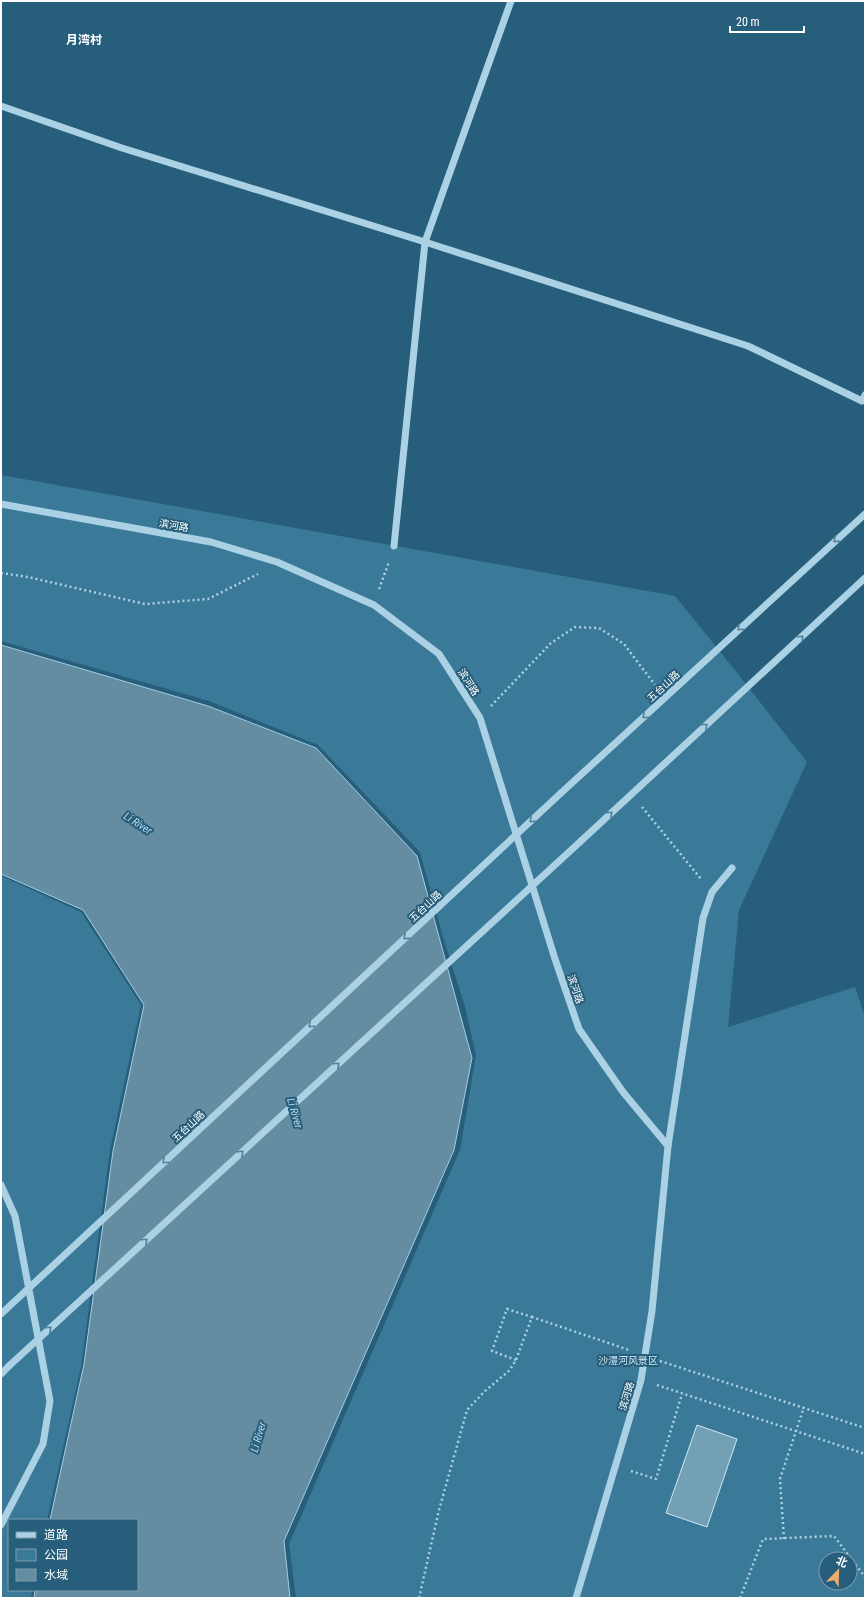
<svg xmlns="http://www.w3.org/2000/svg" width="866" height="1599" viewBox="0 0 866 1599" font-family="'Roboto Condensed','Noto Sans SC',sans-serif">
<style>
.green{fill:#3b7998;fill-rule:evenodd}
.water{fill:#658da1;stroke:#a0cee4}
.building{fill:#74a0b6;stroke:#cde7f3}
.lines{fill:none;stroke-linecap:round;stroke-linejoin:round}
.path{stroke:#abd1e4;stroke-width:2.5;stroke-dasharray:2 3;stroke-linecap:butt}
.minor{stroke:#abd1e4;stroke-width:7}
.minor-bridge{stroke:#abd1e4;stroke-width:7}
.oneway{stroke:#4f809a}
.labels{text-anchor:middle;stroke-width:4;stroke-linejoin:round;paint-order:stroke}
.street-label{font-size:10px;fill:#fff;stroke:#275e7b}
.park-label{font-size:10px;fill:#cde7f3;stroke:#275e7b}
.water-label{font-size:11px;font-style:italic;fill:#b6daec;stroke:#275e7b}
.quarter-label{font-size:12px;font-weight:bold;fill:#fff;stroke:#275e7b}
</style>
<rect width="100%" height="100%" fill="#275e7b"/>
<g class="green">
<path d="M1,475l674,121 59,73 73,93 -68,148 -11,117 127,-40 10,30v581h-569l-7,-54 171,-394 16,-95 -11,-48 -22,-70 -23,-85 -102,-107 -109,-44 -208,-60zM826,1559h24v24h-24z"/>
<polygon points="1,876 81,912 141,1005 110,1150 81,1367 47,1520 9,1520 9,1590 32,1590 31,1598 1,1598"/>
</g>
<polygon class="water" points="1,645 208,706 316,748 417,856 472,1058 454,1150 284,1541 290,1598 34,1598 35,1590 137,1590 137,1520 50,1520 84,1364 113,1151 144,1005 83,910 1,874"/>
<polygon class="building" points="697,1425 737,1439 707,1527 666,1513"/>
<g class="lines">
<g class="path">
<polyline points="1,573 28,577 145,604 208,599 258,574"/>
<polyline points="379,589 389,562"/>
<polyline points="491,706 551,643 575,627 599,628 624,644 655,685"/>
<polyline points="642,807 701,879"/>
<polyline points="516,1360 492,1351 507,1309 532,1317"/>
<polyline points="660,1361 865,1428"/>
<polyline points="657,1385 865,1454"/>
<polyline points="631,1471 656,1479 682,1394"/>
<polyline points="784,1539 780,1479 804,1407"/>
<polyline points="419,1598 439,1510 467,1410 485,1391 510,1370 516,1360 532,1317 629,1350"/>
<polyline points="740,1598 763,1539 834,1536 865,1577"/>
</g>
<g class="minor">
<polyline points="1,106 122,148 425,242 748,346 862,401 865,395"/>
<polyline points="1,504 211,542 277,562 374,605 439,654 480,718 555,959 579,1029 623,1092 668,1146"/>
<polyline points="394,546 425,242 511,1"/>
<polyline points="561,793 865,514"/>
<polyline points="581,841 865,578"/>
<polyline points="1,1185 15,1216 50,1401 43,1444 1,1525"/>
<polyline points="1,1374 10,1365"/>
<polyline points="576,1598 641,1380 652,1311 668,1146 703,918 712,892 732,868"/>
</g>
<g class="minor-bridge">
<polyline points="1,1314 561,793"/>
<polyline points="10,1365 581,841"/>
</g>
</g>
<defs><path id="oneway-chevron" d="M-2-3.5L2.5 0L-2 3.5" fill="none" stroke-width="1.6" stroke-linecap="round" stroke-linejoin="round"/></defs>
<g class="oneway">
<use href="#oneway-chevron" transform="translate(836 540) rotate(138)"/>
<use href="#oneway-chevron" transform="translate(740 628) rotate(137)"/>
<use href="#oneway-chevron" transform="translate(801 638) rotate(-43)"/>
<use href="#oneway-chevron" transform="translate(645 716) rotate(137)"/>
<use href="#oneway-chevron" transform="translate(705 726) rotate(-43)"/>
<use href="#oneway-chevron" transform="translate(610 814) rotate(-43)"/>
<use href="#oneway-chevron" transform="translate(532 820) rotate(137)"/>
<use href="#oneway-chevron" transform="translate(406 937) rotate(137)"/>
<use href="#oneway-chevron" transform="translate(311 1025) rotate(137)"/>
<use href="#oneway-chevron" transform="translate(337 1065) rotate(-43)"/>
<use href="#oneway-chevron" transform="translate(241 1153) rotate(-43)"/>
<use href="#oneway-chevron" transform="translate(165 1161) rotate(137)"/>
<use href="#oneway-chevron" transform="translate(145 1241) rotate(-43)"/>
<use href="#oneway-chevron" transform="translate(49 1329) rotate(-43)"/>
</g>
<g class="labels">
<g class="street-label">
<text transform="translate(174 525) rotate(10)" y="4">滨河路</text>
<text transform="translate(469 682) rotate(57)" y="4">滨河路</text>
<text transform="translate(663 686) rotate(-43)" y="4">五台山路</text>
<text transform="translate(425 906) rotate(-43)" y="4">五台山路</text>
<text transform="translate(576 989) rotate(71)" y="4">滨河路</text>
<text transform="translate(188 1126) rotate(-43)" y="4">五台山路</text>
<text transform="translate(626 1396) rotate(-73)" y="4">滨河路</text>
</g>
<g class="park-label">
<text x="628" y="1364">沙澧河风景区</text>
</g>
<g class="water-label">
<text transform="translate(138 823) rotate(33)" y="4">Li River</text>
<text transform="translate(295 1113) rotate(74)" y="4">Li River</text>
<text transform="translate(258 1437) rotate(-74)" y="4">Li River</text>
</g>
<g class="quarter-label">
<text x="84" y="44">月湾村</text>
</g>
</g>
<rect width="866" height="1599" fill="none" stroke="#ffffff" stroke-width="4"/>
<rect x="8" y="1519" width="130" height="72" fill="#275e7b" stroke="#7d9eb0"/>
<rect x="16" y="1532" width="20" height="6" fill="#abd1e4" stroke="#7d9eb0"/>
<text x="44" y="1539" font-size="12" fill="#ffffff">道路</text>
<rect x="16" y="1549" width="20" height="12" fill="#3b7998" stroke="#7d9eb0"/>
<text x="44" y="1559" font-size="12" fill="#ffffff">公园</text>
<rect x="16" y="1569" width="20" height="12" fill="#658da1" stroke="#7d9eb0"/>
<text x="44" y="1579" font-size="12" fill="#ffffff">水域</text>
<g transform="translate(838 1571) rotate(23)"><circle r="19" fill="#275e7b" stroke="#7d9eb0"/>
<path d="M0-3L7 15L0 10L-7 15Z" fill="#ecad71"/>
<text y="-6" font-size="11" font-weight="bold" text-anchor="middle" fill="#ffffff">北</text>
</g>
<path d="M730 26v6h74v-6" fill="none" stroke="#ffffff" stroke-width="2"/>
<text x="736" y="26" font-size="12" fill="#ffffff" stroke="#275e7b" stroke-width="3" paint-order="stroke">20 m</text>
</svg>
